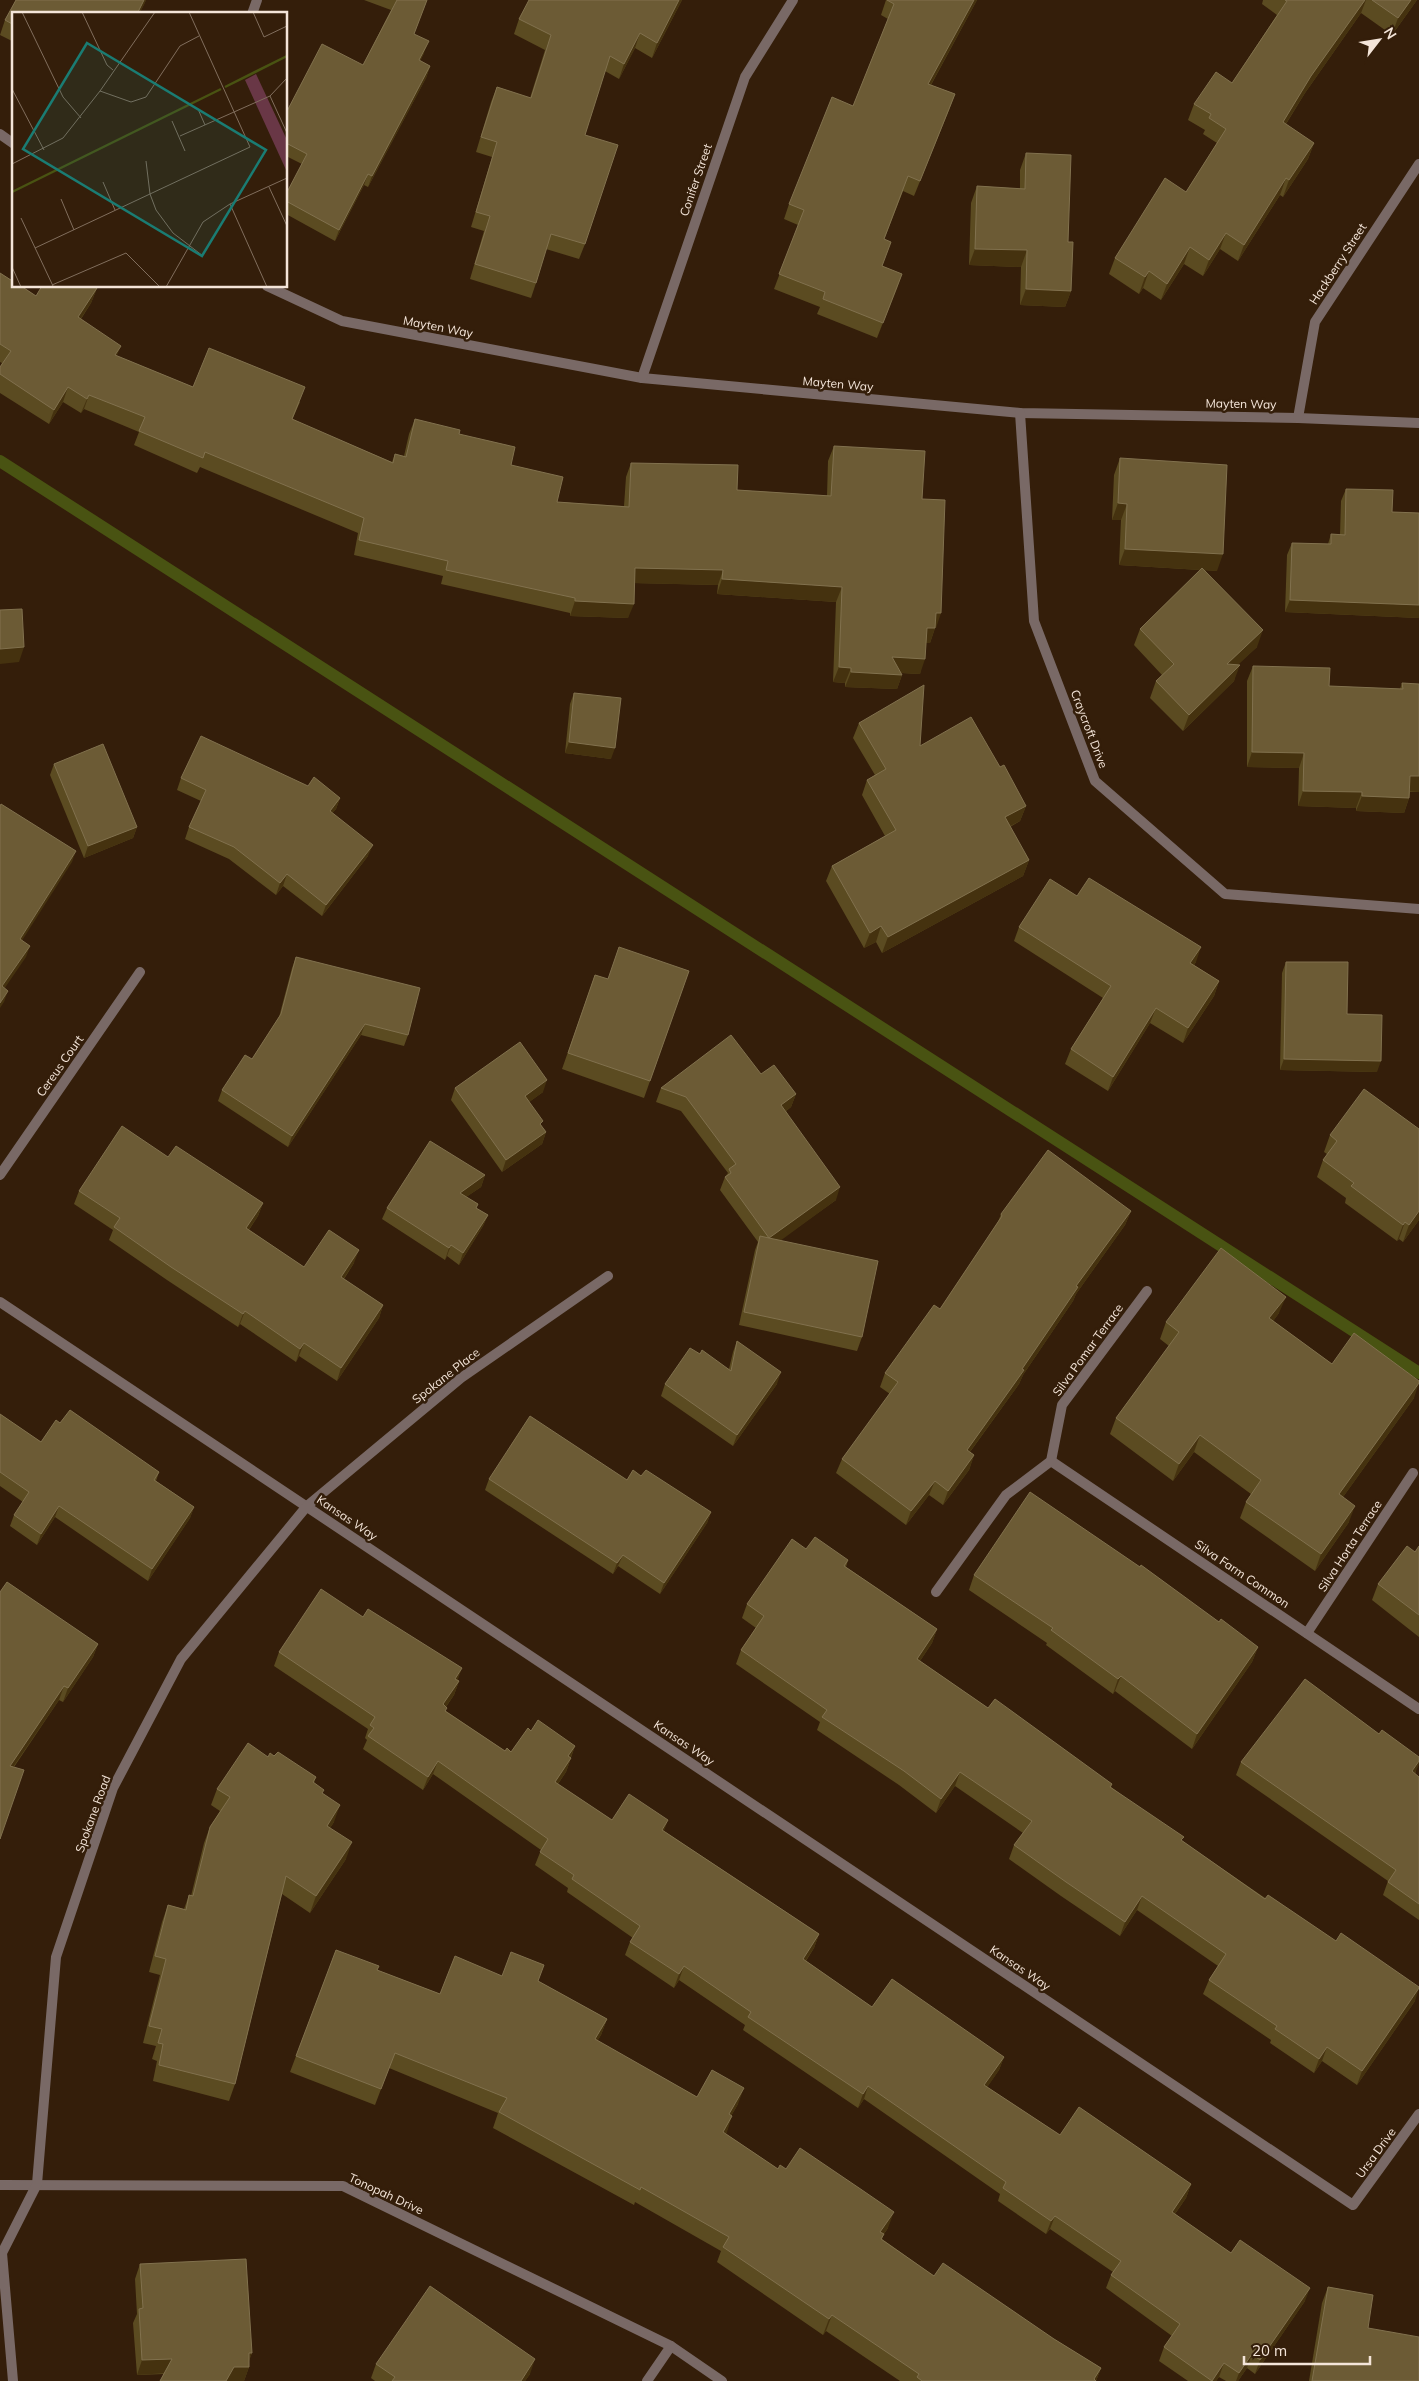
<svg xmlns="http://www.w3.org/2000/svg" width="1419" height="2381" viewBox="0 0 1419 2381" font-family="Mulish,sans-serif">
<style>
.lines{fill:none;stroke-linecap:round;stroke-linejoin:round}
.stream{stroke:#495312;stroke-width:12}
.minor{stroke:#796966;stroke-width:10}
.wall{fill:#5b4b21}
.shaded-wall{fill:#45320f}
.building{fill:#6c5b35;stroke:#81714e}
.labels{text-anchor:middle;stroke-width:5;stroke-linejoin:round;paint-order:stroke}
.street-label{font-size:12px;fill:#f4e5d9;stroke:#341e0a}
.inset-river{fill:none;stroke:#495312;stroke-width:2.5}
.inset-road{fill:none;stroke:#816e5d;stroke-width:1}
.view{fill:#1a7c73;fill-opacity:0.15;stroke:#1a7c73;stroke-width:2.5}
.inset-edge{fill:none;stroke:#f4e5d9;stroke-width:2.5}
</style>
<rect width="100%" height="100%" fill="#341e0a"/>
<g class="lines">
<polyline class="stream" points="0,461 1419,1373"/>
<g class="minor">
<polyline points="252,14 257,0"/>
<polyline points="0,134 14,144"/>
<polyline points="267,286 342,321 642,378 1020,413 1298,418 1419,423"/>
<polyline points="642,378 745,77 793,0"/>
<polyline points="1020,413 1034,621 1095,781 1225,894 1419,909"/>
<polyline points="1298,418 1315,322 1419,164"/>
<polyline points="0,1175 140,972"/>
<polyline points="0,1302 1353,2205 1419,2114"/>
<polyline points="1051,1461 1419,1709"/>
<polyline points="936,1592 1006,1495 1051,1461 1062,1405 1147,1291"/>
<polyline points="1307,1633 1413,1473"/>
<polyline points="0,2185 343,2186 671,2346 722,2381"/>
<polyline points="13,2381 2,2253 37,2184 56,1957 113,1788 181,1659 307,1506 461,1378 608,1276"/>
<polyline points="647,2381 671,2346"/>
</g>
</g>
<g class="wall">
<polygon points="16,0 146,0 139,14 14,14 14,42 0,35 5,20"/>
<polygon points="364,0 427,0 414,34 424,53 420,61 430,66 426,78 368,187 364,185 335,241 286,214 286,194 302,164 286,156 286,113 363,65 391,10"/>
<polygon points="682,0 652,58 635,48 619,79 605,71 585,135 585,244 579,259 546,249 536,283 531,298 470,279 484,231 471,227 492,157 476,152 491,102 497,87 530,98 545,50 514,34 519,19"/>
<polygon points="886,0 977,0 931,85 955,94 949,110 914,196 903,191 884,240 882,266 902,274 877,338 817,314 820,307 774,289 798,225 784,219 789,204 853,106 888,19 881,15"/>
<polygon points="1263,0 1417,0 1392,35 1361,13 1305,93 1286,124 1314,143 1308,159 1283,197 1280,195 1238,261 1220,249 1203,276 1184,264 1161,300 1143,288 1139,294 1109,274 1115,258 1186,192 1217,143 1203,134 1205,130 1188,120 1194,104 1232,83 1277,15 1262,4"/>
<polygon points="1026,153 1068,242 1071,291 1065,307 1020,305 1021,267 969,265 971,203 977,186 1020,189 1020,170"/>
<polygon points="0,273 36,296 97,288 91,303 81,319 117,356 193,387 300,402 292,420 392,462 395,454 404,456 409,434 415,419 459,434 511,465 557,502 624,506 626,477 631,463 737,490 827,496 828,461 834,446 922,499 936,628 935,628 930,643 926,643 920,674 901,673 902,675 897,689 845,687 845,683 833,682 836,602 717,594 718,585 634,583 628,618 570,616 570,613 441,584 443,576 354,555 358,533 200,467 197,473 134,445 139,432 84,409 81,413 63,402 49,424 0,393 0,367 2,363 0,362"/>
<polygon points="1120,458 1217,571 1205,570 1257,647 1238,664 1234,681 1183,731 1150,698 1156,681 1162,675 1134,645 1140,629 1200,570 1119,565 1121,520 1112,520 1114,475"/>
<polygon points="1346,489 1392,512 1419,513 1419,618 1285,612 1287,555 1292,543 1328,544 1331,534 1340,535 1341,501"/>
<polygon points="1253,666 1329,686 1400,689 1402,683 1419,684 1419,792 1410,792 1409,798 1404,813 1356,811 1356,808 1298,806 1299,768 1247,767 1247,681"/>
<polygon points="574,693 611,759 565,753 570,704"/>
<polygon points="859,723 920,746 1000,767 1026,806 1020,821 1010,827 1029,860 1023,876 882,953 876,942 864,948 826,881 832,866 885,836 862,795 867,780 875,775 853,738"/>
<polygon points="54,764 137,827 133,838 84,858 50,775"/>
<polygon points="181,778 308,786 340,798 336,809 332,813 368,856 322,916 283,886 276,895 229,859 185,839 189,827 201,801 177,790"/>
<polygon points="1077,896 1196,962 1194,965 1219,981 1214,996 1183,1043 1150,1023 1108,1091 1065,1064 1071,1049 1103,998 1014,941 1019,927"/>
<polygon points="296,957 408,1035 404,1046 361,1035 288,1147 218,1101 222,1090 252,1059 279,1017 292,968"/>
<polygon points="1286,962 1377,1072 1280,1070 1282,973"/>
<polygon points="689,971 644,1098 562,1069 595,975 608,979"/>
<polygon points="761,1074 796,1094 791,1107 786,1111 836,1200 780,1240 862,1337 857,1351 739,1325 755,1250 758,1242 720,1190 725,1177 728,1173 681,1111 656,1102 661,1088"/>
<polygon points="455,1088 543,1092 529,1102 541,1125 546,1132 542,1144 502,1172 451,1100"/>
<polygon points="1419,1129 1419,1220 1403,1242 1399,1239 1397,1241 1345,1203 1346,1198 1317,1177 1323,1160 1327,1154 1324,1152 1330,1135"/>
<polygon points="168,1157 263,1203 258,1216 249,1230 304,1267 354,1263 344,1279 383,1305 379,1318 337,1381 299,1356 296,1362 240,1324 238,1327 167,1280 109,1240 113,1230 74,1204 79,1191"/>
<polygon points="485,1175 481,1187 466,1197 478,1204 476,1208 488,1215 483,1226 459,1265 447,1256 445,1260 382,1219 387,1208"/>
<polygon points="1131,1211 1125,1225 1076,1294 1073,1301 1023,1375 1019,1384 970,1452 974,1455 969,1470 943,1505 929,1495 906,1525 836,1473 842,1459 890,1394 880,1387 885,1373 940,1309 998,1222 1001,1214"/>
<polygon points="1279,1313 1273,1321 1332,1364 1414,1398 1343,1497 1349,1522 1315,1571 1240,1518 1246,1502 1251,1494 1194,1452 1173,1481 1110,1434 1116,1418 1169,1346 1160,1339 1166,1322"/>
<polygon points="737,1341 777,1384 733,1446 661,1396 665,1384 700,1354 729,1369 733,1352"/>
<polygon points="0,1414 41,1442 60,1423 159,1472 156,1481 194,1507 190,1518 148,1581 55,1517 37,1545 10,1526 14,1515 23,1502 0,1486"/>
<polygon points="641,1476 711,1512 707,1523 660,1594 618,1566 613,1574 485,1490 489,1479 627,1480"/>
<polygon points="1419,1546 1419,1637 1372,1600 1378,1584 1415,1552"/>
<polygon points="806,1549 848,1560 846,1567 937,1629 932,1643 920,1661 988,1708 1112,1784 1111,1787 1182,1841 1415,2001 1357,2085 1322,2061 1314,2073 1270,2043 1271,2040 1203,1994 1209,1980 1218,1966 1137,1910 1120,1936 1061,1896 1009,1859 1014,1845 1023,1833 955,1786 936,1813 899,1785 817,1730 820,1722 736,1664 741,1650 756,1628 742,1618 747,1604"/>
<polygon points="974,1575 1219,1622 1258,1647 1252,1662 1192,1749 1115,1691 1113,1694 1046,1645 1047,1643 969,1590"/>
<polygon points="0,1592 98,1644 93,1657 63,1702 59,1700 14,1767"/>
<polygon points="279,1652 457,1680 459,1681 454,1695 446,1707 446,1711 505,1751 511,1752 531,1731 575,1746 566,1772 558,1784 612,1820 664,1831 819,1934 814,1948 806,1961 872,2007 1004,2057 999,2070 987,2087 1060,2135 1191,2184 1186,2198 1175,2214 1231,2253 1305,2301 1255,2374 1247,2368 1238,2381 1226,2381 1219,2377 1216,2381 1188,2381 1159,2361 1164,2347 1172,2336 1106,2288 1111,2275 1113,2272 1050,2229 1046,2234 998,2201 1000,2194 864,2099 858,2108 743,2030 745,2025 679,1980 674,1988 625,1955 630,1942 633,1938 567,1892 568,1888 535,1865 541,1850 433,1774 423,1790 363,1749 367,1740 365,1738 368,1729 274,1666"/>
<polygon points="274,1756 316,1777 314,1783 322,1794 334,1822 330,1828 346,1859 310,1913 282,1894 235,2084 229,2101 153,2081 157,2061 152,2059 156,2046 143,2043 160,1975 149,1972 162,1922 168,1905 184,1909 189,1895 191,1896 204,1843 210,1827 220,1811 211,1805 217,1789 268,1757"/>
<polygon points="1241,1762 1416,1771 1415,1774 1419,1777 1419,1920 1383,1895 1388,1881 1236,1775"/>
<polygon points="336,1950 377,1970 440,1994 502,1976 538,1981 607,2019 601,2035 597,2041 697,2097 738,2104 731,2116 726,2134 778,2169 786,2169 888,2228 884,2234 882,2239 934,2276 1054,2339 1101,2368 1096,2381 900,2381 826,2331 823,2335 717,2262 721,2251 635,2202 634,2205 493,2128 498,2113 389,2068 375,2105 290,2072"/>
<polygon points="140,2264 252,2353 249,2360 249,2367 244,2381 160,2381 164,2374 137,2375 133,2323 137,2314 135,2279"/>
<polygon points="1328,2287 1368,2328 1419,2381 1309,2381 1322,2303"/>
<polygon points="376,2364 530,2374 525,2381 375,2381 371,2378"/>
</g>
<g class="shaded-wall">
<polygon points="144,0 146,0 144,5 139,14 137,14"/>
<polygon points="679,0 682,0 652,58 657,43"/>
<polygon points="974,0 977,0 923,99 928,84"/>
<polygon points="1365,0 1366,0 1361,13 1305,93 1277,138 1283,122 1311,76"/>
<polygon points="1411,0 1417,0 1392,35 1398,18"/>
<polygon points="640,33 635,48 619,79 624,64"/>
<polygon points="429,41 424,53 415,72 419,60"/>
<polygon points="430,66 426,78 368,187 372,176"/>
<polygon points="955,94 949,110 914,196 920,181"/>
<polygon points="1314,143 1308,159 1283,197 1289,180"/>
<polygon points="368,174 364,185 335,241 339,230"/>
<polygon points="1286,178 1280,195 1238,261 1244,245"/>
<polygon points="1226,233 1220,249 1203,276 1209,260"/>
<polygon points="1190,247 1184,264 1161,300 1167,284"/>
<polygon points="975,249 1027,250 1021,267 969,265"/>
<polygon points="1149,271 1143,288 1139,294 1145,277"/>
<polygon points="902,274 897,289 877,338 883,323"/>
<polygon points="97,288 91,303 72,332 78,317"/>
<polygon points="1026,289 1071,291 1065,307 1020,305"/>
<polygon points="121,346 115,360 115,355"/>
<polygon points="68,387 63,402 49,424 54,410"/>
<polygon points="89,395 84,409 81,413 87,399"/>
<polygon points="1118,503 1127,504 1121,520 1112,520"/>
<polygon points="1125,549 1223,554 1217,571 1119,565"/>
<polygon points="635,568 723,570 718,585 630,583"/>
<polygon points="722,579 842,587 836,602 717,594"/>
<polygon points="1290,600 1419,605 1419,618 1285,612"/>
<polygon points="575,601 634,604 628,618 570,616"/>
<polygon points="936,613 941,613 936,628 931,628 935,628 930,643 921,643 927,628"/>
<polygon points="1263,630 1257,647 1221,681 1227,664"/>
<polygon points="24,647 19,662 0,664 0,649"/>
<polygon points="892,657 925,659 920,674 886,672"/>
<polygon points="1240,665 1234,681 1183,731 1189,715"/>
<polygon points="839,667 851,668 845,683 833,682"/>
<polygon points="851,672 902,675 897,689 845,687"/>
<polygon points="569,742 615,748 611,759 565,753"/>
<polygon points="1252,752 1304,753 1299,768 1247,767"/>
<polygon points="1410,776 1419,776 1419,792 1404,791"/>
<polygon points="1303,791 1362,792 1356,808 1298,806"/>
<polygon points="1362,796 1409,798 1404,813 1356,811"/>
<polygon points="340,798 336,809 325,822 330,811"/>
<polygon points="1026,806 1020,821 999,832 1005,817"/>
<polygon points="137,827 133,838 84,858 88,846"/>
<polygon points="373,845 368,856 322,916 326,905"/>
<polygon points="76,851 72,862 16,950 20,939"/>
<polygon points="1029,860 1023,876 882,953 888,937"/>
<polygon points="287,874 283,886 276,895 280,883"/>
<polygon points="881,926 876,942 864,948 870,933"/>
<polygon points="30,946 26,957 0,995 2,986"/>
<polygon points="1201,947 1196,962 1185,978 1190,963"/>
<polygon points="1219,981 1214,996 1183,1043 1188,1028"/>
<polygon points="8,991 4,1002 0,1008 0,1003"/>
<polygon points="1156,1008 1150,1023 1108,1091 1113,1077"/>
<polygon points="365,1024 361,1035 288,1147 292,1136"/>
<polygon points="1284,1059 1381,1061 1377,1072 1280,1070"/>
<polygon points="547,1080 543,1092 521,1108 525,1096"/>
<polygon points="796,1094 791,1107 776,1119 781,1105"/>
<polygon points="546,1132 542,1144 502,1172 506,1160"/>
<polygon points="485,1175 481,1187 456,1204 460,1193"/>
<polygon points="840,1187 836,1200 765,1252 769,1238"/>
<polygon points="263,1203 258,1216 241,1241 246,1228"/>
<polygon points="1131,1211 1125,1225 1076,1294 1073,1301 1023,1375 1019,1384 961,1464 967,1450 1022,1369 1076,1286"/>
<polygon points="1419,1211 1419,1220 1403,1242 1409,1225"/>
<polygon points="488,1215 483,1226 459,1265 463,1253"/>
<polygon points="1405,1222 1399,1239 1397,1241 1403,1225"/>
<polygon points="451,1245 447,1256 445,1260 449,1248"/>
<polygon points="359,1250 354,1263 336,1290 341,1277"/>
<polygon points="1286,1297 1279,1313 1263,1335 1269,1318"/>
<polygon points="383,1305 379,1318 337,1381 341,1368"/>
<polygon points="245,1311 240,1324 238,1327 243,1314"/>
<polygon points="304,1343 299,1356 296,1362 300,1349"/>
<polygon points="781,1372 777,1384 733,1446 737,1435"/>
<polygon points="1419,1383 1414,1398 1333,1511 1339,1494"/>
<polygon points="1200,1435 1194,1452 1173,1481 1179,1464"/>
<polygon points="974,1455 969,1470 943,1505 948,1491"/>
<polygon points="935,1481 929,1495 906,1525 911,1511"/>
<polygon points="59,1506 55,1517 37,1545 41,1534"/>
<polygon points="1355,1506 1349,1522 1315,1571 1321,1554"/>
<polygon points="194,1507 190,1518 148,1581 152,1569"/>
<polygon points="711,1512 707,1523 660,1594 664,1583"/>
<polygon points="623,1555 618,1566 613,1574 617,1563"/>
<polygon points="937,1629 932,1643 912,1673 917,1659"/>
<polygon points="98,1644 93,1657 63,1702 68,1688"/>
<polygon points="1258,1647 1252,1662 1192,1749 1197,1734"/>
<polygon points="462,1668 457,1682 455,1679"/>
<polygon points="1121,1676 1115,1691 1113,1694 1118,1679"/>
<polygon points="459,1681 454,1695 438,1718 443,1704"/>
<polygon points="64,1686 59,1700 5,1779 10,1766"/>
<polygon points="575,1746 570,1759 568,1756"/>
<polygon points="571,1758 566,1772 550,1795 555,1782"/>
<polygon points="438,1761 433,1774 423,1790 428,1777"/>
<polygon points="1419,1761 1419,1764 1416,1771 1407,1784 1412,1771"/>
<polygon points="960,1772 955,1786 936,1813 941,1799"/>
<polygon points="340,1805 334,1822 321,1842 327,1826"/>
<polygon points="668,1820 663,1834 662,1830"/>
<polygon points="352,1842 346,1859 310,1913 316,1896"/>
<polygon points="1142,1896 1137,1910 1120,1936 1125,1922"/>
<polygon points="819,1934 814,1948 798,1972 803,1959"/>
<polygon points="684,1966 679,1980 674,1988 679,1974"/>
<polygon points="1419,1988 1415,2001 1357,2085 1362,2071"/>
<polygon points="607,2019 601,2035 589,2055 595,2039"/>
<polygon points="1327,2047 1322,2061 1314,2073 1319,2059"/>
<polygon points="1004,2057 999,2070 980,2098 984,2085"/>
<polygon points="868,2086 864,2099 858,2108 863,2094"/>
<polygon points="744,2088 738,2104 723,2130 729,2114"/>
<polygon points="732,2116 727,2132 718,2148 723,2132"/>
<polygon points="1191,2184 1186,2198 1167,2225 1172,2212"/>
<polygon points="894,2212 888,2228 874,2248 880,2232"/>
<polygon points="1055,2216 1050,2229 1046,2234 1051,2221"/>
<polygon points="1310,2288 1305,2301 1255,2374 1260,2360"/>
<polygon points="832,2315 826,2331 823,2335 829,2319"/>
<polygon points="249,2353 252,2353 247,2367 249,2367 244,2381 226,2381 234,2367"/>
<polygon points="1252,2354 1247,2368 1238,2381 1236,2381 1239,2373"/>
<polygon points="172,2359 167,2373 137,2375 142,2360"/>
<polygon points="535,2359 530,2374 525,2381 521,2381"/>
<polygon points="1224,2363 1219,2377 1216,2381 1212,2381"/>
<polygon points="1101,2368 1096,2381 1094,2379"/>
</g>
<g class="building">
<polygon points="16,0 144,0 137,14 14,14 14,25 5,20"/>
<polygon points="397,0 427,0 414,34 429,41 419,60 430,66 372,176 368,174 339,230 286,201 286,194 307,154 286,143 286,113 322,44 363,65"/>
<polygon points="529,0 679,0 657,43 640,33 624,64 610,56 585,135 618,145 585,244 551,234 536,283 475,264 490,216 476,212 497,142 481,137 497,87 531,98 551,35 519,19"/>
<polygon points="887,0 974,0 928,84 955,94 920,181 908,176 884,239 891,242 882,266 902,274 883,323 823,299 825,292 779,274 804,210 789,204 832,97 853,106 894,4"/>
<polygon points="1285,0 1365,0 1311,76 1283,122 1314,143 1289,180 1286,178 1244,245 1226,233 1209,260 1190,247 1167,284 1149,271 1145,277 1115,258 1165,178 1186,192 1226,129 1209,118 1211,114 1194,104 1216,72 1232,83 1287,1"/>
<polygon points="1372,0 1411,0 1398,18"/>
<polygon points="1026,153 1071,155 1068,242 1073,242 1071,291 1026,289 1027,250 975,249 977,186 1025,189"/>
<polygon points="0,273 14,282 14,286 21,286 36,296 42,286 94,286 97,288 78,317 121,346 115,355 193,387 209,348 305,387 292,419 393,463 395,454 406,457 415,419 460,430 459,434 515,447 511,465 563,477 557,502 629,507 631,463 738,465 737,490 831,496 834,446 925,451 922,499 945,500 941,613 936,613 935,628 927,628 925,659 892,657 902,675 851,672 851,668 839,667 842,587 722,579 723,570 635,568 634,604 575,601 575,598 446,570 448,561 359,540 364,518 205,452 203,458 139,431 145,417 89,395 87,399 68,387 54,410 0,374 0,367 11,351 0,344"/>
<polygon points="1120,458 1227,465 1223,554 1125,549 1127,504 1118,503"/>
<polygon points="1346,489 1393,490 1392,512 1419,513 1419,605 1290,600 1292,543 1331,544 1331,534 1345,535"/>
<polygon points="1202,568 1263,630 1227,664 1240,665 1189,715 1156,681 1174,664 1140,629"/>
<polygon points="22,609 24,647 0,649 0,610"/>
<polygon points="1253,666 1330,668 1329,686 1403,689 1402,683 1419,684 1419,776 1410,776 1409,798 1362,796 1362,792 1303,791 1304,753 1252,752"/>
<polygon points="924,685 920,746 971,717 1000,767 1004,765 1026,806 1005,817 1029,860 888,937 881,926 870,933 832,866 896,830 867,780 886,769 859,723"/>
<polygon points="574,693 621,698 615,748 569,742"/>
<polygon points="201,736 308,786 314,777 340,798 330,811 373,845 326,905 287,874 280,883 234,847 189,827 206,790 181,778"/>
<polygon points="103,744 137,827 88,846 54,764"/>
<polygon points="1,804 76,851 20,939 30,946 2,986 8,991 0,1003 0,806"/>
<polygon points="1089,878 1201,947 1190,963 1219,981 1188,1028 1156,1008 1113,1077 1071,1049 1111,986 1019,927 1050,879 1077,896"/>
<polygon points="619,947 689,971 650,1081 568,1053 595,975 608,979"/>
<polygon points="296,957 420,988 408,1035 365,1024 292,1136 222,1090 245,1055 252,1059 281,1014"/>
<polygon points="1286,962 1348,962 1347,1014 1382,1015 1381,1061 1284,1059"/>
<polygon points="731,1035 761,1074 774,1065 796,1094 781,1105 840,1187 769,1238 878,1261 862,1337 744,1312 760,1236 769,1238 725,1177 731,1173 729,1169 736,1164 686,1097 661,1088"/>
<polygon points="520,1042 547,1080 525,1096 543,1121 540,1124 546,1132 506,1160 455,1088"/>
<polygon points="1364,1089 1419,1129 1419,1211 1409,1225 1405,1222 1403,1225 1351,1186 1354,1183 1323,1160 1337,1141 1330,1135"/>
<polygon points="122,1126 168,1157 176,1146 263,1203 246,1228 304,1267 329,1230 359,1250 341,1277 383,1305 341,1368 304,1343 300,1349 245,1311 243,1314 171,1267 114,1227 120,1218 79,1191"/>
<polygon points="430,1141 485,1175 460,1193 478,1204 476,1208 488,1215 463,1253 451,1245 449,1248 387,1208"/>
<polygon points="1048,1150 1131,1211 1076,1286 1078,1287 1022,1369 1024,1370 967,1450 974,1455 948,1491 935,1481 911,1511 842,1459 898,1382 885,1373 934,1305 940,1309 1002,1216 1001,1214"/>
<polygon points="1221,1248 1286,1297 1269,1318 1332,1364 1354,1333 1419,1381 1419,1383 1339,1494 1355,1506 1321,1554 1246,1502 1261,1480 1200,1435 1179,1464 1116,1418 1179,1332 1166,1322"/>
<polygon points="737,1341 781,1372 737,1435 665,1384 690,1348 700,1354 702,1350 731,1371"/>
<polygon points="70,1410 159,1472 154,1480 194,1507 152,1569 59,1506 41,1534 14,1515 29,1492 0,1472 0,1414 41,1442 56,1420 60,1423"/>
<polygon points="530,1416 627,1480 633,1470 641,1476 646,1470 711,1512 664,1583 623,1555 617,1563 489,1479"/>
<polygon points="1030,1492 1140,1567 1141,1565 1219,1622 1221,1619 1258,1647 1197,1734 1121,1676 1118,1679 1051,1630 1053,1628 974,1575"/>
<polygon points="815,1537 848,1560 844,1566 937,1629 917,1659 988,1708 995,1699 1112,1784 1110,1787 1184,1837 1181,1840 1265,1899 1268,1895 1336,1941 1341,1933 1419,1987 1419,1988 1362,2071 1327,2047 1319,2059 1275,2029 1277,2026 1209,1980 1226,1954 1142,1896 1125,1922 1066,1882 1014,1845 1032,1821 960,1772 941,1799 904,1771 822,1717 827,1710 741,1650 764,1616 747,1604 792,1539 806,1549"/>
<polygon points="1407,1546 1415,1552 1419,1546 1419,1615 1378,1584"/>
<polygon points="7,1582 98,1644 68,1688 64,1686 10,1766 24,1770 0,1839 0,1592"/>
<polygon points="321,1589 363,1617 368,1609 462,1668 455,1679 459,1681 443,1704 447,1708 445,1711 505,1751 507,1748 511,1752 528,1728 531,1731 538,1720 575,1746 568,1756 571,1758 555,1782 612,1820 629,1794 668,1820 662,1830 819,1934 803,1959 872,2007 892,1979 1004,2057 984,2085 1060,2135 1079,2107 1191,2184 1172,2212 1231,2253 1240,2240 1310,2288 1260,2360 1252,2354 1239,2373 1224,2363 1212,2381 1164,2347 1180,2324 1111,2275 1121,2261 1055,2216 1051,2221 1003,2188 1006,2182 868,2086 863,2094 748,2017 751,2012 684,1966 679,1974 630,1942 640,1926 572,1879 574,1875 540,1852 548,1839 438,1761 428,1777 368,1736 374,1728 370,1725 375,1717 279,1652"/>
<polygon points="1305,1679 1379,1734 1382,1730 1419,1757 1419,1761 1412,1771 1419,1777 1419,1904 1388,1882 1396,1870 1241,1762"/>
<polygon points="248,1743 268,1757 270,1753 274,1756 278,1752 316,1777 313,1782 324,1790 322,1793 340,1805 327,1826 352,1842 316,1896 286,1876 235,2084 159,2065 163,2044 158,2043 162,2029 149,2026 166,1959 155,1956 168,1905 186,1910 189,1895 193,1896 210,1827 230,1797 217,1789"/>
<polygon points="336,1950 379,1966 377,1970 440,1994 455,1956 502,1976 511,1952 544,1965 538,1981 607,2019 595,2039 697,2097 712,2070 744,2088 729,2114 732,2116 723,2132 778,2169 780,2165 786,2169 800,2148 862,2190 894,2212 880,2232 884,2234 881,2239 934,2276 943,2263 1054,2339 1101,2368 1094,2379 1096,2381 922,2381 917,2377 919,2374 832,2315 829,2319 723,2247 729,2237 641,2187 640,2190 499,2112 507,2098 395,2053 381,2089 296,2056"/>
<polygon points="246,2259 252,2353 249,2353 249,2367 234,2367 226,2381 160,2381 172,2359 142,2360 139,2309 143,2308 140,2264"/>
<polygon points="430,2286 535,2359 521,2381 392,2381 395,2377 376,2364"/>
<polygon points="1328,2287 1373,2295 1368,2328 1419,2337 1419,2381 1312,2381"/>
</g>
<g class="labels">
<g class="street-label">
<text transform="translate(696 180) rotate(-71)" y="4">Conifer Street</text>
<text transform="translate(1338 264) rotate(-57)" y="4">Hackberry Street</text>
<text transform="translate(438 327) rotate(11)" y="4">Mayten Way</text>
<text transform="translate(838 384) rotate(5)" y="4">Mayten Way</text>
<text transform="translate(1241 404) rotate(1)" y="4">Mayten Way</text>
<text transform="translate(1089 729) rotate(69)" y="4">Craycroft Drive</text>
<text transform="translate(60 1066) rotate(-55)" y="4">Cereus Court</text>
<text transform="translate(1088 1350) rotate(-54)" y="4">Silva Pomar Terrace</text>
<text transform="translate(446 1376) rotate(-38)" y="4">Spokane Place</text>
<text transform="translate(347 1518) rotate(34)" y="4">Kansas Way</text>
<text transform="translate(1350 1546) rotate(-57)" y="4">Silva Horta Terrace</text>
<text transform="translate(1242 1574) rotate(34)" y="4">Silva Farm Common</text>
<text transform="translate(684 1743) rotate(34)" y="4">Kansas Way</text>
<text transform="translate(93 1814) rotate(-70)" y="4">Spokane Road</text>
<text transform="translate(1020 1968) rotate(34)" y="4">Kansas Way</text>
<text transform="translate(1376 2153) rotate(-54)" y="4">Ursa Drive</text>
<text transform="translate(386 2194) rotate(25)" y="4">Tonopah Drive</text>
</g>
</g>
<g transform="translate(12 12)">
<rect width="275" height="275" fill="#341e0a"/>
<path d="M244,62l31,66v32l-42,-92z" fill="#693746"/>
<path class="inset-river" d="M213,75l62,-31M0,180l209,-103"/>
<path class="inset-road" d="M10,0l41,85 18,21M70,0l25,53 6,5M241,0l11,25 23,-11M0,77l32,61M88,79l31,11 15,-5 34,-51 19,-10M258,84l17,37M186,97l7,16M160,109l13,30M168,124l90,-40 17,-18M134,149l4,33 6,16 17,23 30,23M0,152l51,-26 37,-47 55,-79M91,170l12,28M257,175l18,39M49,187l13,31M218,192l37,83M9,206l32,68M23,236l215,-101 -61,-135M0,255l9,20M40,273l74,-32 34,34M154,275l37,-65 27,-18 57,-26"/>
<path class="view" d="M75,31l179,107 -64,106 -179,-107z"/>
<rect width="275" height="275" class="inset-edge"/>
</g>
<g transform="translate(1379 40) rotate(59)" stroke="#341e0a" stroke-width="4" paint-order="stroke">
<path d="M0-4L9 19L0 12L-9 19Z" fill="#f4e5d9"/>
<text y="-8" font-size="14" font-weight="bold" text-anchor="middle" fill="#f4e5d9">N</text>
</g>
<path d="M1244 2356v8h126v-8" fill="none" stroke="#f4e5d9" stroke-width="2.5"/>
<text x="1252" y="2356" font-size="15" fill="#f4e5d9" stroke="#341e0a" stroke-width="4" paint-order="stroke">20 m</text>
</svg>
